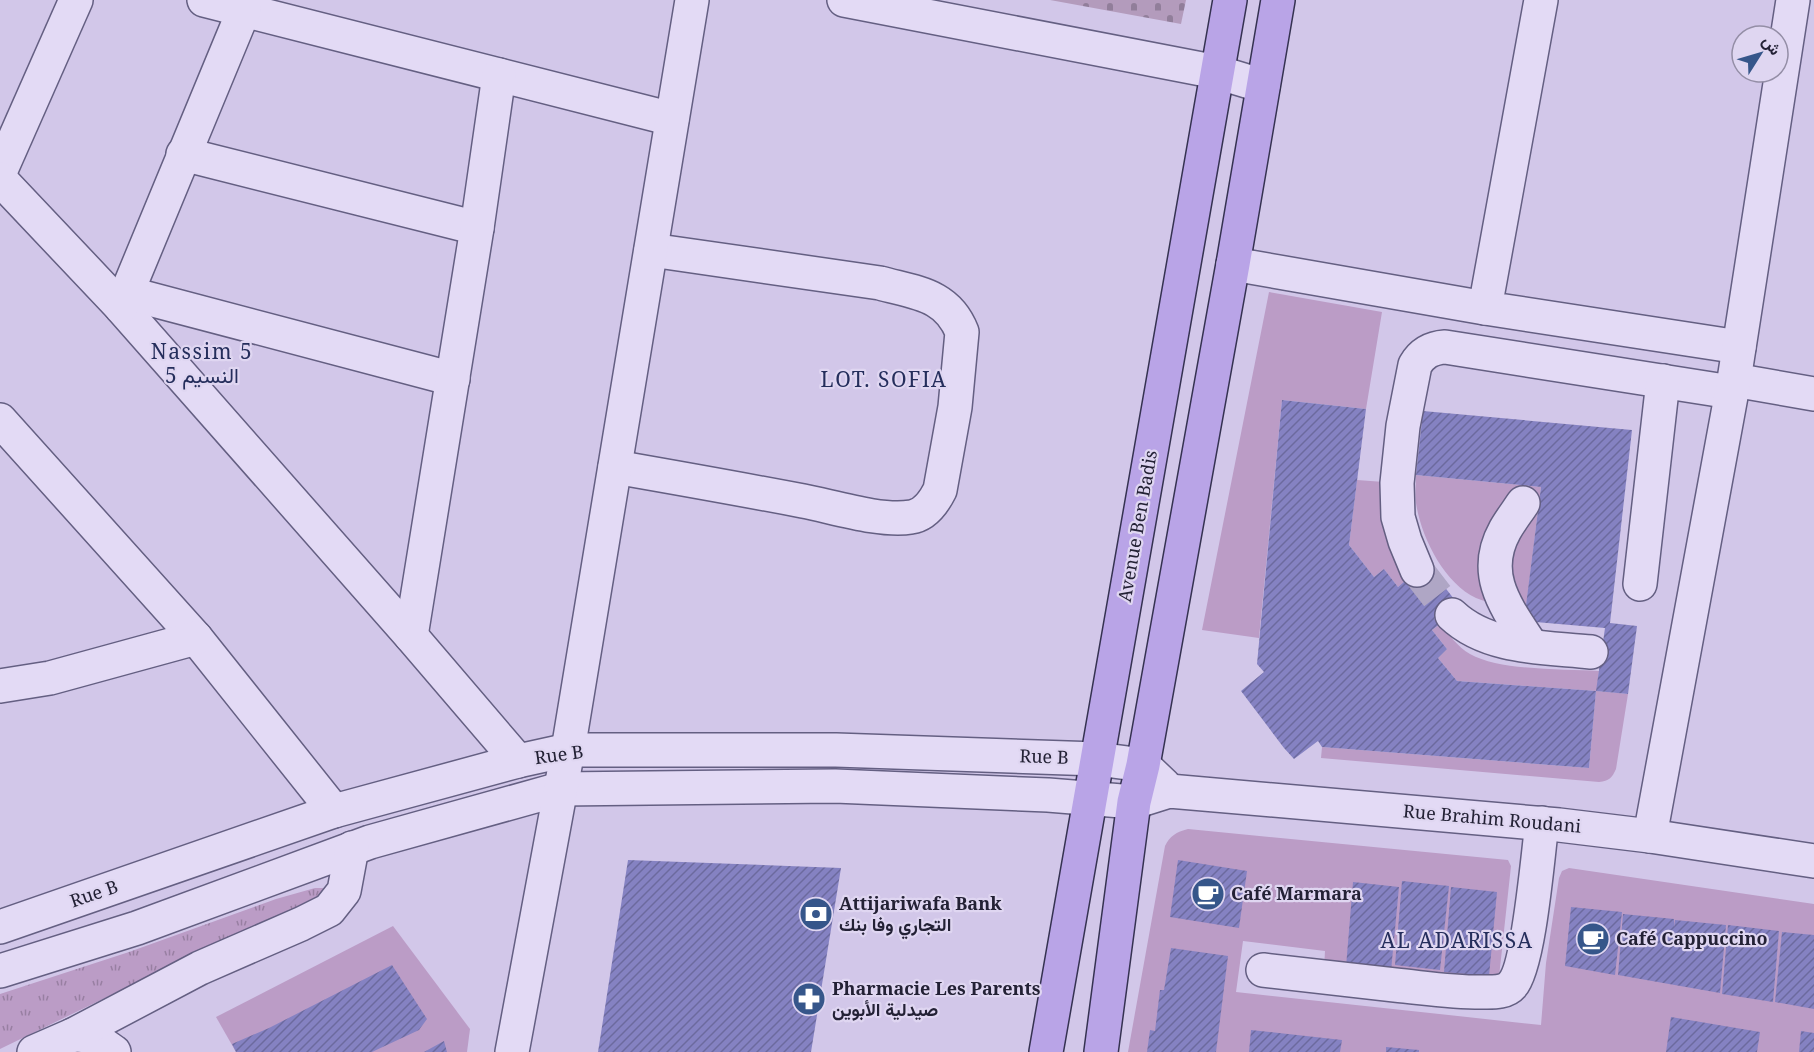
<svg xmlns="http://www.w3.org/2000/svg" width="1814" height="1052" viewBox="0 0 1814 1052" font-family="'Noto Serif',Vazirmatn,serif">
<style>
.grass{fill:url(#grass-tufts)}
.cemetery{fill:url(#cemetery-stones)}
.green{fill:#bb9cc6}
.building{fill:url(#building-hatch)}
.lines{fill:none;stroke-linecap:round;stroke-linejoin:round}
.minor-tunnel{stroke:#afa6c5;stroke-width:33;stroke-dasharray:33 16;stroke-linecap:butt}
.minor-casing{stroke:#645f82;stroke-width:36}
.major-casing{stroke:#353251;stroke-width:36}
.minor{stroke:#e3daf5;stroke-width:33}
.major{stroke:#b9a4e7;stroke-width:33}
.labels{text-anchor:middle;stroke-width:4.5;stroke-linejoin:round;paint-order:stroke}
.street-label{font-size:18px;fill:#232135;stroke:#dfd6f1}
.poi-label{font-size:18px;font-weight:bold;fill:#232135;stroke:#dfd6f1;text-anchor:start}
.quarter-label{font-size:21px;letter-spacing:1.5px;fill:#252e5c;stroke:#dfd6f1}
</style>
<defs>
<pattern id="grass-tufts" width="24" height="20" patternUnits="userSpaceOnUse" patternTransform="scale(1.5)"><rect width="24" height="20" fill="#bb9cc6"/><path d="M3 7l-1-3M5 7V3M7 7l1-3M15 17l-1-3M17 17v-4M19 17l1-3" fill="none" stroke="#987fa2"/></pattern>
<pattern id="cemetery-stones" width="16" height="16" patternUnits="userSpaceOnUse" patternTransform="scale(1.5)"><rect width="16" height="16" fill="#b39bbc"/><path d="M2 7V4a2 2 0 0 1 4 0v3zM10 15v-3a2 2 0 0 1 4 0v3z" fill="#917e9a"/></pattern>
<pattern id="building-hatch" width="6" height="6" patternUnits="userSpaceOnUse" patternTransform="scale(1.5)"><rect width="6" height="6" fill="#8582c2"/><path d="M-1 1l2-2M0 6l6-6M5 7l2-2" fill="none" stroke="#6c6a9e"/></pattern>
</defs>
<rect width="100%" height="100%" fill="#d2c7e9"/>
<polygon class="grass" points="315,888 329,888 325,894 214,945 0,1049 0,994 129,952 276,899"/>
<polygon class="cemetery" points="1050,0 1186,0 1181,24"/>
<g class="green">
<polygon points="1269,292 1382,312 1366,409 1282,400 1259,638 1202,630"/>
<path d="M1416,475l125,12 -15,120c-16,-1 -34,-2 -50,-9 -32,-15 -55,-61 -60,-95 -1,-9 0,-18 0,-28z"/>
<polygon points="1357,480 1384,482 1408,579 1398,587 1384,569 1374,577 1349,545"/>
<path d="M1440,624c9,11 18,23 30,30 30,17 94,15 129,17l-2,20 31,3 -12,75c-4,9 -7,12 -17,13l-278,-24 1,-11 267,21 7,-77 -139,-10 -19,-23 9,-9 -15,-19z"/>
<path d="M1188,829l320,31 3,6 -12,111 -8,5 -167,-13 1,-18 -82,-10 -7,51 305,33 5,-62 13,-85 3,-7 7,-3 245,36v148h-686l37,-206c5,-10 11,-14 23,-17z"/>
<polygon points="393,926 470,1029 467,1052 236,1052 216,1017"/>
</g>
<g class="building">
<polygon points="1282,400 1366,409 1349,545 1374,577 1384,569 1398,587 1426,563 1461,608 1432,630 1447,649 1438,658 1457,681 1596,691 1589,768 1322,747 1318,741 1294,759 1284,748 1241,691 1264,672 1257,664"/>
<polygon points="1423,411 1632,430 1610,623 1637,626 1628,694 1596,691 1605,628 1524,621 1541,487 1416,475"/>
<polygon points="628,860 841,868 811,1052 598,1052"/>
<polygon points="1178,860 1247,871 1239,928 1170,917"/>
<polygon points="1402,881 1449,886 1440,970 1395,965"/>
<polygon points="1353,882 1399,887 1391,971 1346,967"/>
<polygon points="1451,887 1497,892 1489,976 1444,972"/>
<polygon points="1571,907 1622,912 1615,975 1565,966"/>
<polygon points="1623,914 1674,919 1674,927 1675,920 1726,925 1720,993 1618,975"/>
<polygon points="1728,925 1779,931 1773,1002 1722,994"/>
<polygon points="1782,932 1814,935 1814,1009 1775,1002"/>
<polygon points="1171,948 1228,956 1216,1052 1147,1052 1150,1030 1155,1031 1160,990 1164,990"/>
<polygon points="392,965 427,1019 419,1030 372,1052 236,1052 232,1044 269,1028"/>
<polygon points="1671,1017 1760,1032 1757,1052 1666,1052"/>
<polygon points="1251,1030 1342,1040 1340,1052 1249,1052"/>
<polygon points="1801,1031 1814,1033 1814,1052 1799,1052"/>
<polygon points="444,1041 447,1052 424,1052"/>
<polygon points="1386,1047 1419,1050 1419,1052 1386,1052"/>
</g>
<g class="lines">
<polyline class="minor-tunnel" points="1417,570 1452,615"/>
<g class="minor-casing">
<g id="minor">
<polyline points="204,0 672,119"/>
<polyline points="844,0 1217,72 1263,86"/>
<polyline points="1541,0 1485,308 1739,347"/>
<polyline points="183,154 477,228"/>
<polyline points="0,172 76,0"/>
<polyline points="0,179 121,307 411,636 518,761"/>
<polyline points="1233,264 1485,308"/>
<polyline points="127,293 453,379"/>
<polyline points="121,307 244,10"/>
<polyline points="1734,380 1814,394"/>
<polyline points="0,420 196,638 334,811"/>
<path d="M615,467c63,11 125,22 188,34 31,6 78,21 108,16 14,-2 23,-15 29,-27l15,-83 7,-75c-15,-38 -46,-39 -82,-49l-229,-33"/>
<path d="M1523,503c-6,9 -13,18 -18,27 -25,45 2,78 26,115"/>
<path d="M1417,570l-12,-29 -7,-24 -1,-34 6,-57 12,-61c7,-12 16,-17 30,-18l286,45"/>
<polyline points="1640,584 1663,381"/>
<path d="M1452,615c36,34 92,32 139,37"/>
<polyline points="411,636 477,228 499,75"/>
<polyline points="0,686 50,678 196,638"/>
<polyline points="1650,836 1734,380 1793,0"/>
<polyline points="0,927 334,811 518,761 568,750 836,750 1097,759 1143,765 1164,785"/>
<path d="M1263,970c44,5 88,10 132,15 31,3 61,8 92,7 8,0 19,0 25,-7 17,-18 26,-132 30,-162"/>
<polyline points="0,971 137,928 370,842 560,789 835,786 1048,795 1134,802 1169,791 1559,825 1650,836 1814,861"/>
<path d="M73,1035c17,-1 27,7 41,17"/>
<polyline points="34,1052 73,1035 200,968 301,924 329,910 344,891 352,848"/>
<polyline points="512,1052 568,750 692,0"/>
</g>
</g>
<g class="major-casing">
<g id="major">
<polyline points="1046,1052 1230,0"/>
<polyline points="1101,1052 1134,802 1143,765 1233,264 1278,0"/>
</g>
</g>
<use href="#minor" class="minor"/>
<use href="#major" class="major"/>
</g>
<defs>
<g id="cafe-disc" transform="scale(1.725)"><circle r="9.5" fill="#36568a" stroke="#dfd6f1"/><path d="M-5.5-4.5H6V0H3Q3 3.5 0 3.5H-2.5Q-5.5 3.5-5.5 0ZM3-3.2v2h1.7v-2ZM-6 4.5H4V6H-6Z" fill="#fff"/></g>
<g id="bank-disc" transform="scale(1.725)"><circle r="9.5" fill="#36568a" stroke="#dfd6f1"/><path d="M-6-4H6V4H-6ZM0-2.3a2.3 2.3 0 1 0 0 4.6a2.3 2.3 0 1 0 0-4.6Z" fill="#fff"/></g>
<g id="pharmacy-disc" transform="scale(1.725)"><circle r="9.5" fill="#36568a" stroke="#dfd6f1"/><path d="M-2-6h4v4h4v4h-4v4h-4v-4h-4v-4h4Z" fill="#fff"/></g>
</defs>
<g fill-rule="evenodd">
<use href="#cafe-disc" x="1208" y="894"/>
<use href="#bank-disc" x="816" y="914"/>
<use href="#cafe-disc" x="1593" y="939"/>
<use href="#pharmacy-disc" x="809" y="999"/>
</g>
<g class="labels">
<g class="street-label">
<text transform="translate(1138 526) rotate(-80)" y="6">Avenue Ben Badis</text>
<text transform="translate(559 755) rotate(-8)" y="6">Rue B</text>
<text transform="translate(1044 757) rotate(2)" y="6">Rue B</text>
<text transform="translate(1492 819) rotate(5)" y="6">Rue Brahim Roudani</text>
<text transform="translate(94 894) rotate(-19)" y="6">Rue B</text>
</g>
<g class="poi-label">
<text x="1231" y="900">Café Marmara</text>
<text x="839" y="910">Attijariwafa Bank<tspan x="839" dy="21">التجاري وفا بنك</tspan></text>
<text x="1616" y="945">Café Cappuccino</text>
<text x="832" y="995">Pharmacie Les Parents<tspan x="832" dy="21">صيدلية الأبوين</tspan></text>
</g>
<g class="quarter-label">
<text x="202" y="359">Nassim 5<tspan x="202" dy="24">النسيم 5</tspan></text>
<text x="884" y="387">LOT. SOFIA</text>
<text x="1457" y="948">AL ADARISSA</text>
</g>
</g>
<g transform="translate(1760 54) rotate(53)"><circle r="28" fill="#dfd6f1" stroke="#948ea6" stroke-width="1.5"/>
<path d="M0-4.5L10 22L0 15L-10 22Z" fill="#36568a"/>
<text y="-9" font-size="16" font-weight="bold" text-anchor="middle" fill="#232135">ش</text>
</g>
</svg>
